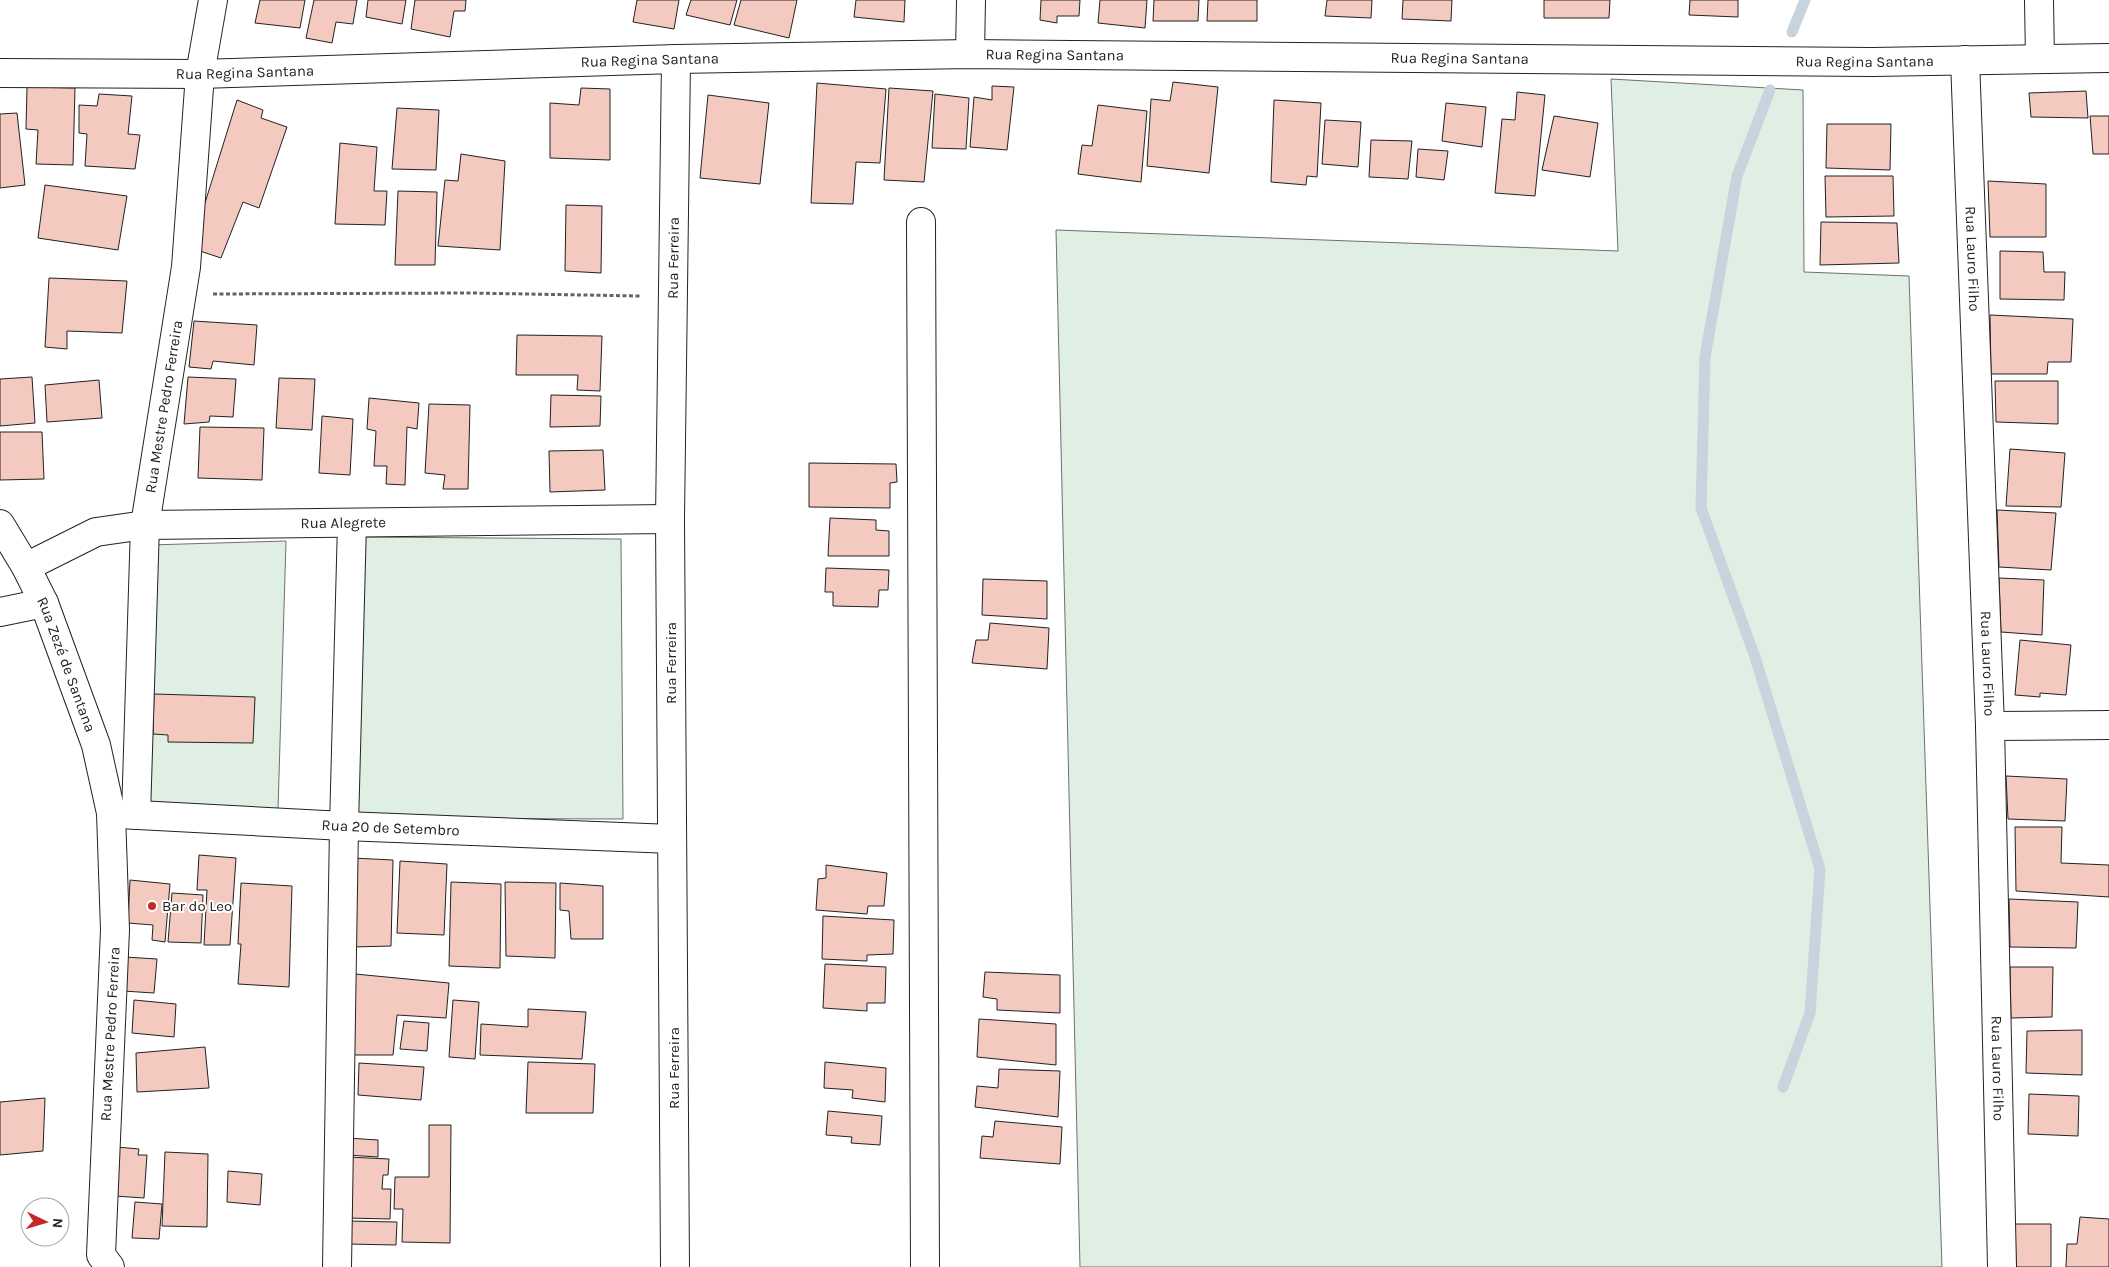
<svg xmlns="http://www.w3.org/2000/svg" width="2109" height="1267" viewBox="0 0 2109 1267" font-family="Karla,sans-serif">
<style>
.green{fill:#e0efe3;stroke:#6f6f6f}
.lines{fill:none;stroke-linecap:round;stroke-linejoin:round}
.stream{stroke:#c7d3dd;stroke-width:11}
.building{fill:#f3c9c0;stroke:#222}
.street-casing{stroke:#222;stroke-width:30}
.path{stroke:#646464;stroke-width:3;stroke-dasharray:4 2.5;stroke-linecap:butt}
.street{stroke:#fff;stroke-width:28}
.poi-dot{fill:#c62828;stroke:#fff;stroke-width:2}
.labels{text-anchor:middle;stroke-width:4;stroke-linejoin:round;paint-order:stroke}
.street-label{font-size:15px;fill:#222;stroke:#fff}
.poi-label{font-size:15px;fill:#222;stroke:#fff;text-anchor:start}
</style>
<rect width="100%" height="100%" fill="#fff"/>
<g class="green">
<polygon points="1611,79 1803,90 1804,272 1909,276 1942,1267 1080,1267 1056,230 1618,251"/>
<polygon points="361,537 621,539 623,819 354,818"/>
<polygon points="286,541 278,810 140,807 149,545"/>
</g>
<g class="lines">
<g class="stream">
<polyline points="1792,32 1805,0"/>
<polyline points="1770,90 1737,176 1705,357 1701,508 1755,657 1820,869 1810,1013 1783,1087"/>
</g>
</g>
<g class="building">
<polygon points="260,0 305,0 300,28 255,23"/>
<polygon points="314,0 357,0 353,24 336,22 332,43 306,38"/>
<polygon points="368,0 406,0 402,24 366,17"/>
<polygon points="415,0 466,0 465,11 454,11 450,37 411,29"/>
<polygon points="637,0 679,0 674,29 633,22"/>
<polygon points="691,0 737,0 730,25 686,15"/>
<polygon points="741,0 797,0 789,38 734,25"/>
<polygon points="856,0 905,0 904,22 854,17"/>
<polygon points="1041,0 1080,0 1079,16 1057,16 1057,23 1040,20"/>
<polygon points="1100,0 1147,0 1145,28 1098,23"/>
<polygon points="1154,0 1199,0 1198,21 1153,21"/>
<polygon points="1208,0 1257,0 1257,21 1207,21"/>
<polygon points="1327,0 1372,0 1371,18 1325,16"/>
<polygon points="1403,0 1452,0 1451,21 1402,19"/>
<polygon points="1544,0 1610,0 1609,18 1544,18"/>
<polygon points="1690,0 1738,0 1738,17 1689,15"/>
<polygon points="1173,82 1218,87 1209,173 1147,166 1151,99 1170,101"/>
<polygon points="817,83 886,89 880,163 856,162 853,204 811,203"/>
<polygon points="992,86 1014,87 1007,150 970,147 974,97 992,100"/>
<polygon points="27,87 75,88 73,165 36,164 38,130 26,129"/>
<polygon points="581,88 610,89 610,160 550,158 550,103 579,105"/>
<polygon points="889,88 933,91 924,182 884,180"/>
<polygon points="2086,91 2088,118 2031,117 2029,93"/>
<polygon points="1517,92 1545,95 1535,196 1495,193 1502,119 1515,120"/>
<polygon points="99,94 132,96 128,134 140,135 135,169 85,166 87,134 79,133 79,105 97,106"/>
<polygon points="935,94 969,98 966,149 932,148"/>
<polygon points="708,95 769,103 760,184 700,178"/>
<polygon points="237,100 263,110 261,118 287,127 259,208 243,202 221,258 191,248"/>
<polygon points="1274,100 1321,103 1317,177 1307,176 1306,185 1271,182"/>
<polygon points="1446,103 1486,107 1482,147 1442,141"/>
<polygon points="1098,105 1147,111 1141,182 1078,174 1082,145 1092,146"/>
<polygon points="397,108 439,110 436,170 392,169"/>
<polygon points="17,113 25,185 0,188 0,114"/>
<polygon points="1554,116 1598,123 1590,177 1542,170"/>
<polygon points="2090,116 2109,116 2109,154 2093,154"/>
<polygon points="1325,120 1361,122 1358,167 1322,164"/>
<polygon points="1827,124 1891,124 1890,170 1826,168"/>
<polygon points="1371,140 1412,141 1408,179 1369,177"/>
<polygon points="340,143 377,147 374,191 387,191 385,225 335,224"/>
<polygon points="1418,149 1448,151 1444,180 1416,177"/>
<polygon points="461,154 505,161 500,250 438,246 445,180 458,181"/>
<polygon points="1825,176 1893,176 1894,216 1826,217"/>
<polygon points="1988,181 2046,184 2046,237 1990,237"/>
<polygon points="45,185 127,196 118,250 38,238"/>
<polygon points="398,191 437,192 435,265 395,265"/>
<polygon points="566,205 602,206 601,273 565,271"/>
<polygon points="1821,222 1897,223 1899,263 1820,265"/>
<polygon points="2000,251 2043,252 2044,272 2065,272 2064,300 2000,299"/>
<polygon points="49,278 127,281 122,333 67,331 67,349 45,347"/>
<polygon points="1990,315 2073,319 2071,362 2048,362 2047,374 1991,374"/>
<polygon points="194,321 257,325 254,365 213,361 211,369 189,367"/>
<polygon points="517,335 602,336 600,391 577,390 578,375 516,375"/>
<polygon points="32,377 35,423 0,426 0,379"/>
<polygon points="188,377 236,379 233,417 210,416 209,422 184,424"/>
<polygon points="279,378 315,379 312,430 276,428"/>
<polygon points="99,380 102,418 47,422 45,385"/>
<polygon points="1995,381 2058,381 2058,424 1996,422"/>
<polygon points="551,395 601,396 600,426 550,427"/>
<polygon points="369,398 419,403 417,429 407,427 405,485 386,484 387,466 374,466 376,431 367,429"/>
<polygon points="429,404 470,405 468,489 443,489 445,475 425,473"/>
<polygon points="322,416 353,419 350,475 319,473"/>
<polygon points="200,427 264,428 262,480 198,478"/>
<polygon points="0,432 42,432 44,479 0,480"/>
<polygon points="2010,449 2065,453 2061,507 2006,506"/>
<polygon points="603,450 605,490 550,492 549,451"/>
<polygon points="809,463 896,464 897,482 890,483 890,508 809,507"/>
<polygon points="1997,510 2056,513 2051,570 1999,567"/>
<polygon points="830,518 876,520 876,530 889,531 889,556 828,556"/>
<polygon points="826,568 889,570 888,590 879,590 878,607 833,606 833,592 825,592"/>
<polygon points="1999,578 2044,580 2042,635 2001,632"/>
<polygon points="983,579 1047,581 1047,619 982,615"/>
<polygon points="990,623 1049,628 1047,669 972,663 976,640 988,640"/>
<polygon points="2020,640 2071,645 2066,695 2040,693 2040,697 2015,695"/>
<polygon points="154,694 255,697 253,743 168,742 168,735 153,734"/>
<polygon points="2006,776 2067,779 2065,821 2008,819"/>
<polygon points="2015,827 2062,827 2061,863 2109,865 2109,897 2016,891"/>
<polygon points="199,855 236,858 230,945 204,945 207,890 197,890"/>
<polygon points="352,858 393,860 391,946 352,947"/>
<polygon points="400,861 447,864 444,935 397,933"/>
<polygon points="826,865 887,873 884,906 868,906 867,914 816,910 818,879 826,878"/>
<polygon points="130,880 170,884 165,942 152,940 153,925 128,923"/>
<polygon points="451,882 501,884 500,968 449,966"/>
<polygon points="505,882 556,883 555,958 506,956"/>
<polygon points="241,883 292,886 289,987 238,984 241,944 238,944"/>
<polygon points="560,883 603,886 603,939 571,939 569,911 560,910"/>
<polygon points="172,893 203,895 201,943 168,942"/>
<polygon points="2009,899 2078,902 2076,948 2010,947"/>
<polygon points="823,916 894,920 893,954 867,955 867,961 822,959"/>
<polygon points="125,957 157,959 154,993 123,991"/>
<polygon points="825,964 886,967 885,1003 867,1003 867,1011 823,1008"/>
<polygon points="2010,967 2053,967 2052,1017 2011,1018"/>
<polygon points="985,972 1060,975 1060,1013 997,1010 997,999 983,997"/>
<polygon points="355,974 449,983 446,1018 397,1015 393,1055 350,1055"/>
<polygon points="134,1000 176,1004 174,1037 132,1033"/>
<polygon points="453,1000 479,1002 475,1059 449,1057"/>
<polygon points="528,1009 586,1012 582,1059 480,1055 481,1024 528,1027"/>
<polygon points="979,1019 1056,1024 1056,1065 977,1057"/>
<polygon points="404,1021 429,1023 427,1051 400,1049"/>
<polygon points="2082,1030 2082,1075 2026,1073 2027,1031"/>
<polygon points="205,1047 209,1088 137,1092 136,1053"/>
<polygon points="528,1062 595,1064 593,1113 526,1113"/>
<polygon points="825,1062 886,1068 885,1102 852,1098 853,1090 824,1088"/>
<polygon points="359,1063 424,1067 421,1100 358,1095"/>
<polygon points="999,1069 1060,1071 1058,1117 975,1107 977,1086 998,1088"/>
<polygon points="2029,1094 2079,1096 2078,1136 2028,1134"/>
<polygon points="45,1098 43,1151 0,1155 0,1102"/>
<polygon points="828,1111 882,1116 880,1145 851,1143 852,1137 826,1135"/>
<polygon points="995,1121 1062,1127 1060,1164 980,1158 982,1136 993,1137"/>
<polygon points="429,1125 451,1125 450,1243 402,1242 403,1209 394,1209 395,1177 429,1177"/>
<polygon points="347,1138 378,1140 378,1157 348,1155"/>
<polygon points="117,1147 139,1149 138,1155 147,1155 144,1198 115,1196"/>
<polygon points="165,1152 208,1154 207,1227 162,1226"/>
<polygon points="348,1157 389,1159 388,1175 383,1175 382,1189 391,1189 390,1219 347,1218"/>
<polygon points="228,1171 262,1174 260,1205 227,1202"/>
<polygon points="135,1202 162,1204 159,1239 132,1238"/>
<polygon points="2080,1217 2109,1219 2109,1267 2066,1267 2067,1244 2077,1244"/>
<polygon points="347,1221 397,1222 396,1245 347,1244"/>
<polygon points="2015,1224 2051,1224 2051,1267 2016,1267"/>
</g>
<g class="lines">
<g class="street-casing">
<g id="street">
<polyline points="2039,0 2040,59"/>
<polyline points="970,54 971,0"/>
<path id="s1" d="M1965,60l25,666 12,541"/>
<path id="s2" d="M0,73l200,1 476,-15 294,-5 902,8 237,-4"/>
<polyline points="921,222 925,1267"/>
<path id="s3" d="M0,524l26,43 18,36 52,142 15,68 4,117 -14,325 9,12"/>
<path id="s4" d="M26,567l70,-35 49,-7 525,-6"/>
<polyline points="0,612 44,603"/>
<polyline points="1990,726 2109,725"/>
<path id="s5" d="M119,814l225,12 328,13"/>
<path id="s6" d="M136,815l9,-290 41,-258 14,-193 13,-74"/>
<polyline points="337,1267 344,826 352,523"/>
<path id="s7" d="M675,1267l-5,-748 6,-460"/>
</g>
</g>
<polyline class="path" points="213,294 470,293 640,296"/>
<use href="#street" class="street"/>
</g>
<circle class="poi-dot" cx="152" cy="906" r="5"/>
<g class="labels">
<g class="street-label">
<text dy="5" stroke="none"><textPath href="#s2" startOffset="1055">Rua Regina Santana</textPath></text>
<text dy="5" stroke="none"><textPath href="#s2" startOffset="1460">Rua Regina Santana</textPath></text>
<text dy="5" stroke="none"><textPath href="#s2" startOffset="650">Rua Regina Santana</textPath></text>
<text dy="5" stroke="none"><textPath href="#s2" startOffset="1865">Rua Regina Santana</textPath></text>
<text dy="5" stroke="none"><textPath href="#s2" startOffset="245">Rua Regina Santana</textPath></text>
<text dy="5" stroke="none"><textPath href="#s7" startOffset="1009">Rua Ferreira</textPath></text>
<text dy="5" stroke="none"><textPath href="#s1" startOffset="199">Rua Lauro Filho</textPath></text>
<text dy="5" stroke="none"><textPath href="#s6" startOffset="410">Rua Mestre Pedro Ferreira</textPath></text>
<text dy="5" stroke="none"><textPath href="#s4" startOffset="326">Rua Alegrete</textPath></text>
<text transform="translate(671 663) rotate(-90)" y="5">Rua Ferreira</text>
<text dy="5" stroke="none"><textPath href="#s1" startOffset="604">Rua Lauro Filho</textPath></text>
<text dy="5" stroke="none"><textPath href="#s3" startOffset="156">Rua Zezé de Santana</textPath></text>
<text dy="5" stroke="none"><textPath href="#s5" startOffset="272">Rua 20 de Setembro</textPath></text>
<text transform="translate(110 1034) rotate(-87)" y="5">Rua Mestre Pedro Ferreira</text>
<text transform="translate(674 1068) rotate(-90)" y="5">Rua Ferreira</text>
<text dy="5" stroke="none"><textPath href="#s1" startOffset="1009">Rua Lauro Filho</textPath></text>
</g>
<g class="poi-label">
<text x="162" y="911">Bar do Leo</text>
</g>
</g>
<g transform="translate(45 1222) rotate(95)"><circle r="24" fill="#ffffff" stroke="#a7a7a7"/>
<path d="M0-4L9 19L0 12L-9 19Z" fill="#c62828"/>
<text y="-8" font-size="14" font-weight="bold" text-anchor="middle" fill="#222222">N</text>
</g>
</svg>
